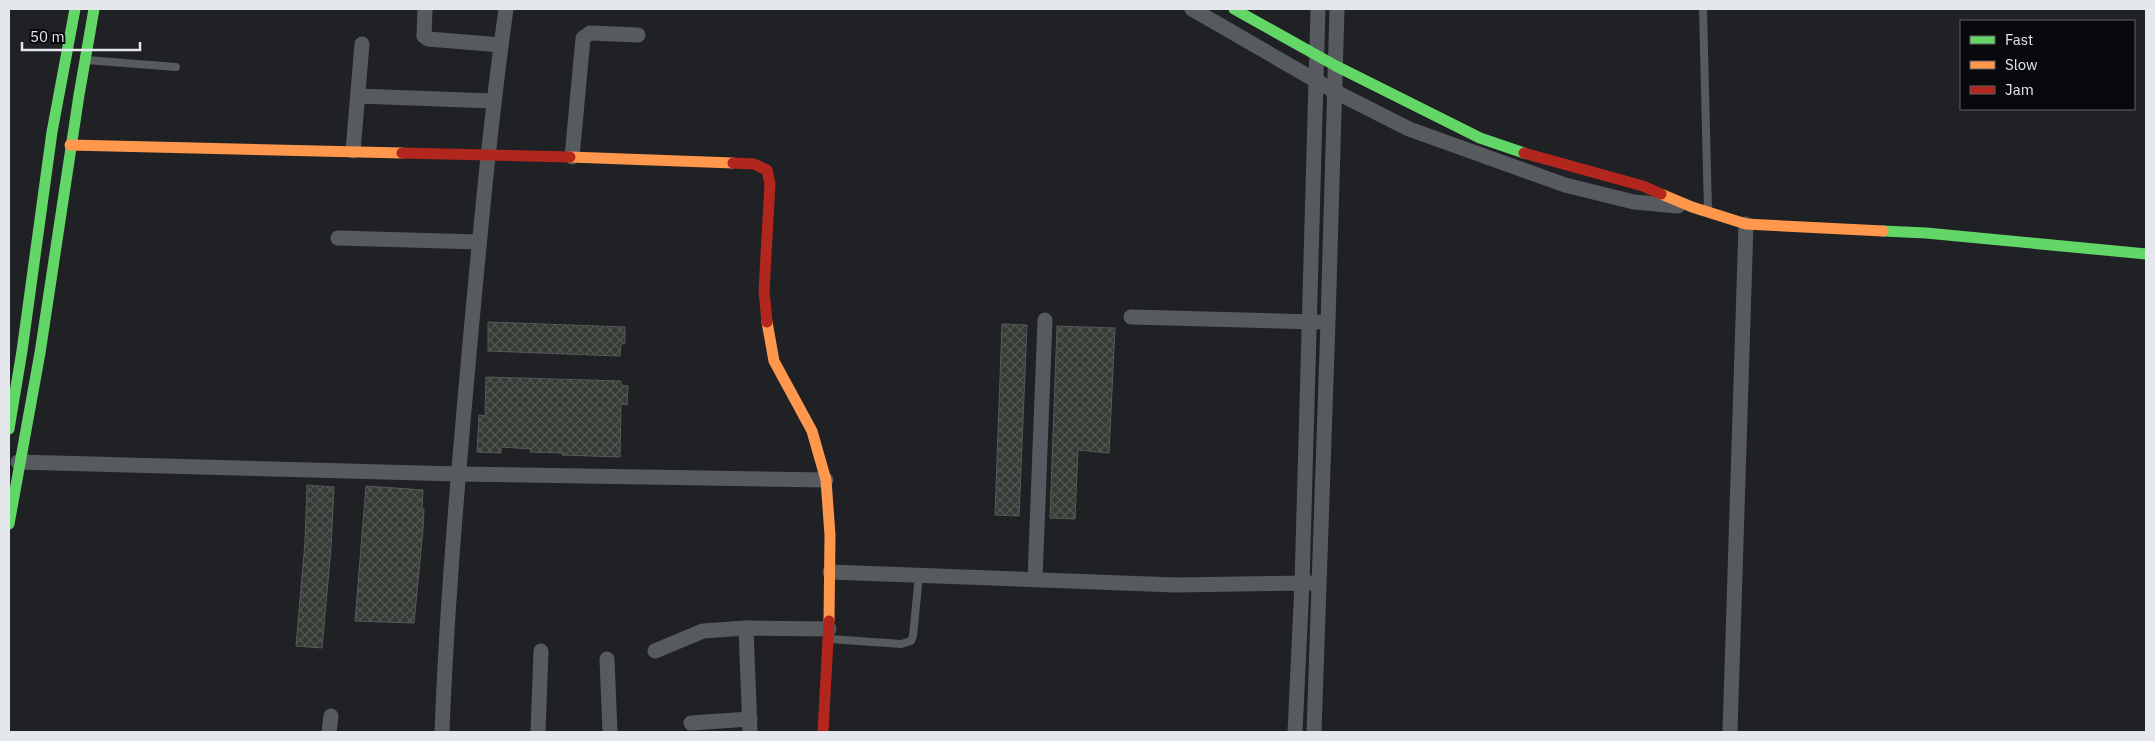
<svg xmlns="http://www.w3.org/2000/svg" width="2155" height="741" viewBox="0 0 2155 741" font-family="'IBM Plex Sans',sans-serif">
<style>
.building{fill:url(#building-cross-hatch);stroke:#575959}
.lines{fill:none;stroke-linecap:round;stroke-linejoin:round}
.lane{stroke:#575b60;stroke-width:8}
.street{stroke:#575b60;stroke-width:15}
.fast{stroke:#63d668;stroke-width:11}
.slow{stroke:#ff974d;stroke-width:11}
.jam{stroke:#b3261e;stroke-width:11}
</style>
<defs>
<pattern id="building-cross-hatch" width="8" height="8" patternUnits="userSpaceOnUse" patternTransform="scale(1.25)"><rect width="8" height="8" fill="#353b35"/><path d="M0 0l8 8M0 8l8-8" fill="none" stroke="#525752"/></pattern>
</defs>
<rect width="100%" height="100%" fill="#1f2124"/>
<g class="building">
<polygon points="488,322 625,327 625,343 621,344 620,356 488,351"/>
<polygon points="1002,324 1027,325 1019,516 995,515"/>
<polygon points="1057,326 1115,328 1109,453 1078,450 1075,519 1050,518"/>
<polygon points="486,377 621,381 621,385 628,386 627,405 621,404 620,457 562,455 562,453 530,452 531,449 501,447 501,453 477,452 479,415 485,416"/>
<polygon points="307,485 334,487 331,548 322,648 296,646 305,542"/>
<polygon points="366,486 423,490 422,509 424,509 423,529 414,623 355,621"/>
</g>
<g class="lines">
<g class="lane">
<polyline points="1703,9 1708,211"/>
<polyline points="86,60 176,67"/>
<polyline points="830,639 901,644 911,641 913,636 919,575"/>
</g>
<g class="street">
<polyline points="425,9 424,36 428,39 501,45"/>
<polyline points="1192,9 1334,91 1409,129 1565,185 1634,202 1678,206"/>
<polyline points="358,96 493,101"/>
<polyline points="353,151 362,44"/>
<polyline points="572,157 583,38 590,33 638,35"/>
<polyline points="338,238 479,242"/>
<polyline points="1131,317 1319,322"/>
<polyline points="18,462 458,474 826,480"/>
<polyline points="830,572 1175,585 1311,583"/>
<polyline points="1035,579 1045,320"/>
<polyline points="746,628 750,732"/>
<polyline points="655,651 703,631 746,628 829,629"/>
<polyline points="607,659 610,732"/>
<polyline points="691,723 750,719"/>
<polyline points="329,732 331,716"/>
<path d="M442,732c5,-133 17,-267 29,-400 10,-108 20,-216 35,-323"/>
<polyline points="538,732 541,651"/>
<polyline points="1295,732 1302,583 1318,9"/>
<polyline points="1314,732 1328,322 1337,9"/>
<polyline points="1730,732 1746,224"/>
</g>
<g class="fast">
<polyline points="1234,9 1336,66 1480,138 1524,153"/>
<polyline points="1883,231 1926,233 2146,254"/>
<polyline points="9,429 22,351 52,132 75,9"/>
<polyline points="9,524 40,353 79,95 94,9"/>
</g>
<g class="slow">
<polyline points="70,145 402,153"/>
<polyline points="570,157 733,163"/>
<polyline points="1661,194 1692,207 1746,224 1883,231"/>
<polyline points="767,322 774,361 812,431 826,480 830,535 829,621"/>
</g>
<g class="jam">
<polyline points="402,153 570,157"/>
<polyline points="1524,153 1643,186 1661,194"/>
<polyline points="733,163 754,164 767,170 770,184 764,291 767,322"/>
<polyline points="823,732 829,621"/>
</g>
</g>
<rect width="2155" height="741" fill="none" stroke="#e4e7ec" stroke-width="20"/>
<rect x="1960" y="20" width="175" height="90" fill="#08090d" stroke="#606266"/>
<rect x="1970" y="36" width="25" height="8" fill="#63d668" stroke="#606266"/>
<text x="2005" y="45" font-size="15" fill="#e4e7ec">Fast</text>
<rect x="1970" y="61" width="25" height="8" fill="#ff974d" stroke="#606266"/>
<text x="2005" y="70" font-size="15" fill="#e4e7ec">Slow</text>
<rect x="1970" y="86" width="25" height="8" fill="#b3261e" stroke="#606266"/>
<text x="2005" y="95" font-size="15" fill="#e4e7ec">Jam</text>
<path d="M22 42v8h118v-8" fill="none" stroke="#e4e7ec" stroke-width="2.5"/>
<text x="30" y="42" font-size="15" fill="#e4e7ec" stroke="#08090d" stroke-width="4" paint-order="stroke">50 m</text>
</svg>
